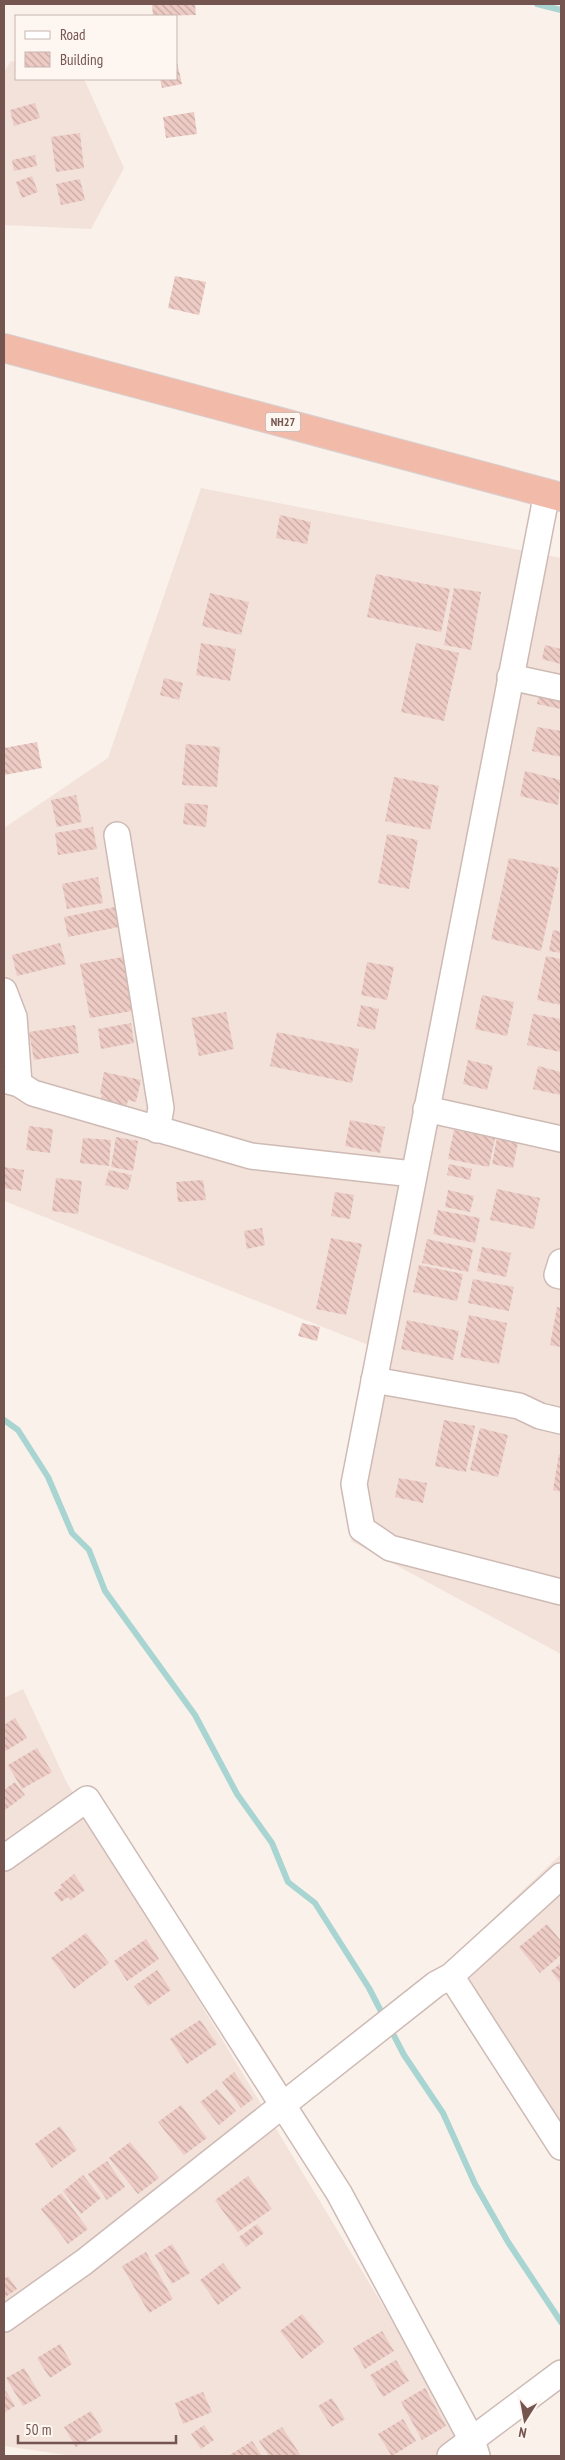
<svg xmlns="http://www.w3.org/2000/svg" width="565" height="2460" viewBox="0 0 565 2460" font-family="'PT Sans Narrow',sans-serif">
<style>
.residential{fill:#f2e2da}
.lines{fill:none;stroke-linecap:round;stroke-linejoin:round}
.stream{stroke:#a8d4d1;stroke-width:6}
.building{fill:url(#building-back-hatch)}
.minor-casing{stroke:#cebab4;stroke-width:28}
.trunk-casing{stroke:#d8cfce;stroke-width:30}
.minor{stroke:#fff;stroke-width:25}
.trunk{stroke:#f1baa9;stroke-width:28}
.labels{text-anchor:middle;stroke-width:4;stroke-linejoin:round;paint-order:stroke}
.shield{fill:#fef6f1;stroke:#9d8580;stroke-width:1}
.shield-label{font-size:12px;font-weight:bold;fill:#745550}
</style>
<defs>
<pattern id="building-back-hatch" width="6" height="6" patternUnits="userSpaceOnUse" patternTransform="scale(1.25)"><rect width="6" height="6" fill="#eeccc5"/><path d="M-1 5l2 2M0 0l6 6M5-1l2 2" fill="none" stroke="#c5a8a2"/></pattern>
</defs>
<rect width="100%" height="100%" fill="#fbf1eb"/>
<g class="residential">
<polygon points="11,61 16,62 16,79 84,79 124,168 91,229 4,225 4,72"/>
<polygon points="201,488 561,558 561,1654 351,1541 391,1354 4,1201 4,828 108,758"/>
<polygon points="23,1689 67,1783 457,2428 468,2456 73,2456 4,2446 4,1698"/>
<polygon points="561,1854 561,2139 441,1968"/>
</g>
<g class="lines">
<g class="stream">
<polyline points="537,4 561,10"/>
<polyline points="4,1420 18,1430 48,1477 72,1533 89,1550 105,1591 195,1715 237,1794 272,1843 288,1882 315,1903 369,1988 385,2019"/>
<polyline points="390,2028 404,2055 443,2113 475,2184 508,2242 561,2322"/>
</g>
</g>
<g class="building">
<polygon points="152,4 195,4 196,15 153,16"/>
<polygon points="177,62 182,84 162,88 160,79 176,79"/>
<polygon points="35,103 40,118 14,126 10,110"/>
<polygon points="194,112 197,134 166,138 163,117"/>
<polygon points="80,133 84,168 56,172 51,137"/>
<polygon points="35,155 37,166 14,171 12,160"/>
<polygon points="32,176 38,192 22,198 16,182"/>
<polygon points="80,179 85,200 61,205 56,184"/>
<polygon points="175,276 206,282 199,315 168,308"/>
<polygon points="280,515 311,522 307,544 276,538"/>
<polygon points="376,574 450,589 441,632 367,617"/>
<polygon points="454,588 481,592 471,650 444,645"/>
<polygon points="210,593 249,602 241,635 202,626"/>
<polygon points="201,643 236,649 230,681 196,675"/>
<polygon points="416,643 459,653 444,721 401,712"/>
<polygon points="545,645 561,649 561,664 542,659"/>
<polygon points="164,678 183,683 179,700 160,695"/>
<polygon points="541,687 561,691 561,709 537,704"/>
<polygon points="537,727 561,731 561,757 532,751"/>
<polygon points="37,742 42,768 4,775 4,748"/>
<polygon points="186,744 220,747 217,787 182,785"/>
<polygon points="525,771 561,780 558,805 520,796"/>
<polygon points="394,777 439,786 430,830 385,821"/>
<polygon points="76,795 82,822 57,827 51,800"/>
<polygon points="185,803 208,805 206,827 183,824"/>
<polygon points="93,827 97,849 58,855 55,833"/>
<polygon points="387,834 418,840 409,889 378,883"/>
<polygon points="509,858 559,868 541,951 491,939"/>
<polygon points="98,877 103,903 67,909 62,884"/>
<polygon points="115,907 119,927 68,937 64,917"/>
<polygon points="553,930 561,932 561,953 549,951"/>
<polygon points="60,943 66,964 17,976 12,955"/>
<polygon points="546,956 561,959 561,1005 537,1000"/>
<polygon points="123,957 132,1011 90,1018 80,964"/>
<polygon points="367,962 394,967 387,1000 361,995"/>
<polygon points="482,995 514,1002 507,1036 475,1029"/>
<polygon points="361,1005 379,1009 375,1030 357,1026"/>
<polygon points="226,1012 234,1049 199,1056 191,1018"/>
<polygon points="533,1014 561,1019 561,1052 527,1045"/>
<polygon points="131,1023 134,1043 101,1049 98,1029"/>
<polygon points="75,1025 79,1053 34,1060 29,1032"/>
<polygon points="277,1032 359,1049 352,1083 270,1066"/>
<polygon points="468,1060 493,1066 487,1090 463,1084"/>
<polygon points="538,1066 561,1072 560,1095 533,1089"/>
<polygon points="104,1072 141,1080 136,1102 128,1100 126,1108 100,1102 102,1094 100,1094"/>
<polygon points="350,1120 385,1127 380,1153 345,1146"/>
<polygon points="29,1126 53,1129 50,1153 26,1150"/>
<polygon points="454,1130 495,1138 489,1167 448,1159"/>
<polygon points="116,1137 138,1141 133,1171 111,1167"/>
<polygon points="83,1138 111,1140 109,1166 80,1163"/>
<polygon points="497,1138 518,1142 513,1168 492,1164"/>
<polygon points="449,1164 472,1169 470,1180 447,1175"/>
<polygon points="4,1167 24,1170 21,1191 4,1188"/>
<polygon points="109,1170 132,1175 128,1190 105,1185"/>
<polygon points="56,1178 82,1181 78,1214 52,1211"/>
<polygon points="203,1180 206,1200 178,1202 176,1182"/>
<polygon points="497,1189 540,1198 534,1229 490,1220"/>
<polygon points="448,1190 474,1196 470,1212 445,1207"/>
<polygon points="335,1192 354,1195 350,1219 331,1216"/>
<polygon points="438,1210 480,1218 475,1243 433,1234"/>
<polygon points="262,1228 265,1245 247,1249 244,1231"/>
<polygon points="331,1238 362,1244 346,1315 316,1309"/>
<polygon points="427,1239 473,1249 468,1272 422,1263"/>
<polygon points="482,1247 511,1253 506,1277 477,1271"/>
<polygon points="419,1265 463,1274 457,1301 413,1292"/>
<polygon points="473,1279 514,1287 509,1311 468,1303"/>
<polygon points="557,1307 561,1308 561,1347 550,1345"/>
<polygon points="469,1315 507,1323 499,1364 460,1357"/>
<polygon points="407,1320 459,1331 453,1360 401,1349"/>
<polygon points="302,1323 320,1327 317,1341 298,1336"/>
<polygon points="444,1420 475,1426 466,1472 435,1466"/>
<polygon points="480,1428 508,1435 498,1477 470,1470"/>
<polygon points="559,1454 561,1455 561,1492 553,1490"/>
<polygon points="399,1478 427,1483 423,1503 395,1497"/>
<polygon points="15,1718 27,1738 4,1752 4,1725"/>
<polygon points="37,1748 52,1772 22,1789 8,1765"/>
<polygon points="15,1782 25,1795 4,1811 4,1790"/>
<polygon points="74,1874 85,1890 71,1900 68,1897 61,1902 54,1893 62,1887 60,1885"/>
<polygon points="547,1924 561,1941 561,1955 540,1973 519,1947"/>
<polygon points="86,1933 109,1963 74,1989 51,1958"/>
<polygon points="146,1939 159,1959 127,1981 114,1961"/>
<polygon points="561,1963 561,1984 551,1971"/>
<polygon points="157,1970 171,1990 148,2006 134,1986"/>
<polygon points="200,2020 217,2044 187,2064 170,2039"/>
<polygon points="234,2072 253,2099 241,2108 222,2082"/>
<polygon points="217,2089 236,2111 219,2125 200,2102"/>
<polygon points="181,2105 207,2138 184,2155 158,2122"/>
<polygon points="60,2126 77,2150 52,2168 35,2144"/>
<polygon points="130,2142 159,2178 138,2194 109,2158"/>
<polygon points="107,2161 125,2187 107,2200 88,2174"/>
<polygon points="83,2175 101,2198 81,2214 63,2191"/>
<polygon points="248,2176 272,2209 238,2232 215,2200"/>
<polygon points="61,2193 88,2229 68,2244 41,2209"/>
<polygon points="257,2224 264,2233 246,2247 239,2237"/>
<polygon points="172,2244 190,2273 172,2284 155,2255"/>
<polygon points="146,2252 173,2299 149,2313 122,2266"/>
<polygon points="223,2263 241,2288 218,2305 200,2280"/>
<polygon points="8,2276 17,2289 4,2298 4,2279"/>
<polygon points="302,2314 324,2342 302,2359 280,2331"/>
<polygon points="382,2331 394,2351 365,2369 353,2348"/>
<polygon points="60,2344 72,2364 50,2378 37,2358"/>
<polygon points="396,2360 409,2381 383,2397 370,2375"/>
<polygon points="24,2368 41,2396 23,2406 6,2378"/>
<polygon points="425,2388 446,2426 422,2440 401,2402"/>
<polygon points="6,2391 15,2406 4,2413 4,2392"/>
<polygon points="203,2392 212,2412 183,2424 175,2403"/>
<polygon points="332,2398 345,2419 332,2427 318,2406"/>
<polygon points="91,2411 103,2431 76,2447 64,2427"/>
<polygon points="403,2419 416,2441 392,2456 378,2434"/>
<polygon points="204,2425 214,2440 201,2449 191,2434"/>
<polygon points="282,2427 301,2456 269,2456 259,2441"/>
<polygon points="252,2441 262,2456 228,2456"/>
</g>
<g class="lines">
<g class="minor-casing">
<g id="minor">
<polyline points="545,492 544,508 354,1484 362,1529 390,1548 561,1592"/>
<polyline points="510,677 561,688"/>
<polyline points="117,835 161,1108 157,1130"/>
<polyline points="4,991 14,1017 19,1084"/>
<polyline points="4,1080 19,1084 33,1093 251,1156 413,1174"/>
<polyline points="426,1109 561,1139"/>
<polyline points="561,1262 557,1275 561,1276"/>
<polyline points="374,1380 519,1406 540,1416 561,1421"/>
<polyline points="4,1858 87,1799 339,2193 472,2440 477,2456"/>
<polyline points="561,1876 451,1976 561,2147"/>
<polyline points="4,2319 84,2262 436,1984 451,1976"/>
<polyline points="450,2456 561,2373"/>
</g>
</g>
<g class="trunk-casing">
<polyline id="trunk" points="4,348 561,497"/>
</g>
<use href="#minor" class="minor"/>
<use href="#trunk" class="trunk"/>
</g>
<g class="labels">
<rect class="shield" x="265.5" y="412.5" width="35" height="19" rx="4"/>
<g class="shield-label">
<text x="283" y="426">NH27</text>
</g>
</g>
<rect width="565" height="2460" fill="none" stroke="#745550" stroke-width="10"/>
<rect x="15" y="15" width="162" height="65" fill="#fef6f1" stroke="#c7b6b1"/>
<rect x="25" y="31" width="25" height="8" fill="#ffffff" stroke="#c7b6b1"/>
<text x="60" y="40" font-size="15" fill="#745550">Road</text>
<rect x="25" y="52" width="25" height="15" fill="url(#building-back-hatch)" stroke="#c7b6b1"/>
<text x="60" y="65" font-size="15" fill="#745550">Building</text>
<g transform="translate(525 2420) rotate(191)" stroke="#fef6f1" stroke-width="4" paint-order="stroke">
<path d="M0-4L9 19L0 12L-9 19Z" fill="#745550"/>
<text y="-8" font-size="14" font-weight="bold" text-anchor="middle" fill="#745550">N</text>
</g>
<path d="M18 2435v8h158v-8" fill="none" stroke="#745550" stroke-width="2.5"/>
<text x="25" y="2435" font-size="15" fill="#745550" stroke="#fef6f1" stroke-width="4" paint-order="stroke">50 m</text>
</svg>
